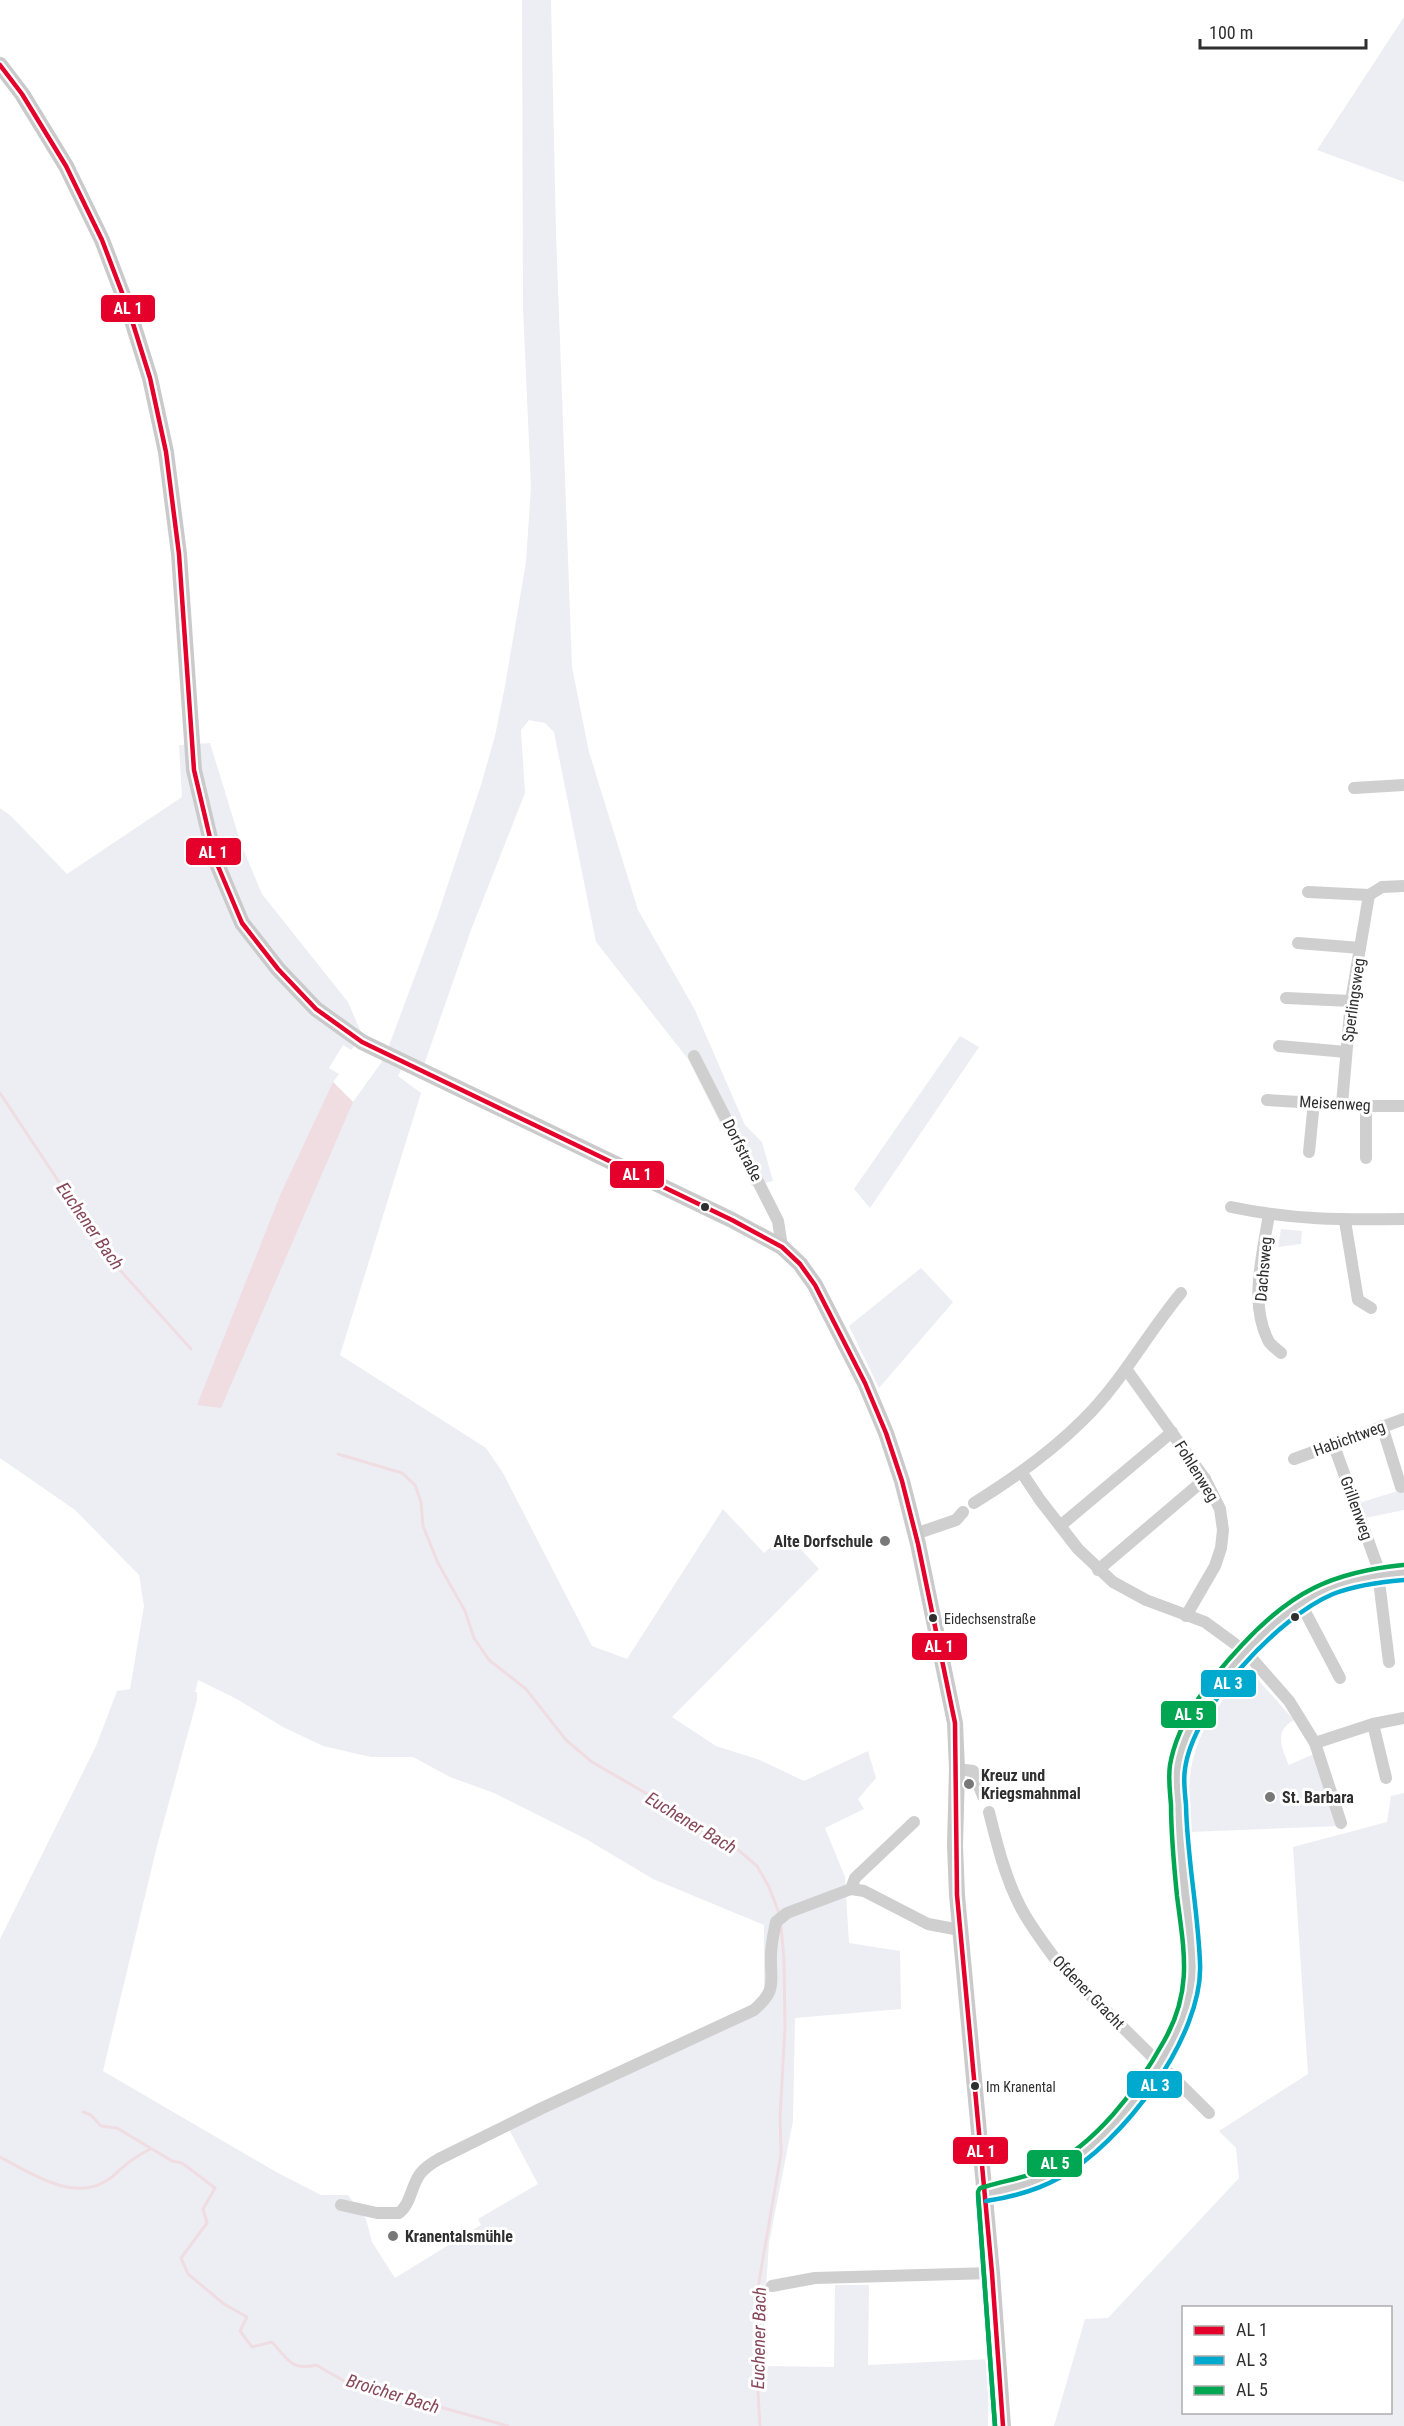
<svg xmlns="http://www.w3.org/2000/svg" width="1404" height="2426" viewBox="0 0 1404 2426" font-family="'Roboto Condensed',sans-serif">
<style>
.green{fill:#edeef3;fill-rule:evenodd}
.water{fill:#efdde2}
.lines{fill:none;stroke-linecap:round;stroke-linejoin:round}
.stream{stroke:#efdde2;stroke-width:3}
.street{stroke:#cfcfcf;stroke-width:12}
.secondary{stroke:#cacaca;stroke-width:16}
.bus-1-casing{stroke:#fff;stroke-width:9}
.bus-2-casing{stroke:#fff;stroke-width:9}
.bus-3-casing{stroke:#fff;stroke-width:9}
.bus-1{stroke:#e4002b;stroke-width:4.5}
.bus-2{stroke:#00a9ce;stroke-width:4.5}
.bus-3{stroke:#00a651;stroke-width:4.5}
.bus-dot{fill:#2f2f2f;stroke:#fff;stroke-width:2}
.poi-dot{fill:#787878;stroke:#fff;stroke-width:2}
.labels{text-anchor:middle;stroke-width:6;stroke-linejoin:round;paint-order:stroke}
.bus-label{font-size:14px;fill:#2f2f2f;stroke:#fff;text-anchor:start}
.street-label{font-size:16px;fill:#2f2f2f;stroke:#fff}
.poi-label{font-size:16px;font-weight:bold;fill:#2f2f2f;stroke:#fff;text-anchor:start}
.water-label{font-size:18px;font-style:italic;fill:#87475a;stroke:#fff}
.line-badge{stroke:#fff;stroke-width:2}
.badge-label{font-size:16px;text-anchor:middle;font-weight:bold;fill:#fff}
</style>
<rect width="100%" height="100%" fill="#fff"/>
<g class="green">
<polygon points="522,0 551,0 556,233 572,667 589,752 638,910 695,1010 745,1125 762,1142 773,1181 752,1186 688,1059 596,942 554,732 545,723 529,720 521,730 525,793 471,930 424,1065 387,1051 437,917 481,785 495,736 505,686 526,562 531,487 523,308"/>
<polygon points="1404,17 1404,182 1317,150"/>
<path d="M210,743l31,101 21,50 86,108 15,35 -12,13 -8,-5 -14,23 10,6 -6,8 20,20 30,-42 18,10 -3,6 23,17 -81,262 146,93 17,25 89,173 35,13 96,-150 41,44 22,-20 33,36 -147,148 44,29 44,14 44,21 64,-30 8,27 -18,21 6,10 -39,19 20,49 4,66 51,8 1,58 -106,9 -2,103 -24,122 -8,123 73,1 1,-82h34l-1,80 121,-6 -1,67h-988v-487l96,-193 21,-55 13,-2 14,-83 -5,-31 -64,-65 -75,-52v-650l11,8 56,58 115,-77 -3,-52zM198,1680l37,18 48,29 40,19 48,11h42l37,20 44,16 92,46 67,40 111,46v67l-14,14 -246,114 34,64 -60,35 3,6 -86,53 -23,-36 -6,-23 -18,-24h-27l-43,-22 -175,-102 54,-225 40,-146v-8h-2z"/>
<polygon points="960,1036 979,1047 870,1208 854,1189"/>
<polygon points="1281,1229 1302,1231 1301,1244 1278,1247"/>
<polygon points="921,1268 953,1302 879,1388 849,1326"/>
<polygon points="1404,1489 1404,1510 1365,1518 1359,1503"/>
<path d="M1248,1671l4,2 42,47c-20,11 -13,27 -5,45l27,-12 23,73 -148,6c-5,-56 -2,-86 32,-132 7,-10 14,-23 25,-29z"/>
<path d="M1404,1793v633h-350l31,-107 23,-1 131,-140 -3,-30 -17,-17 89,-57 -15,-227 94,-25 4,-26zM1184,2308h206v104h-206z"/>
</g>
<polygon class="water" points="333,1082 353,1102 221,1408 197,1405 281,1193"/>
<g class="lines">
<g class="stream">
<polyline points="0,1093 110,1259 191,1349"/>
<polyline points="338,1454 402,1473 415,1485 421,1502 423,1526 438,1563 465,1611 474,1638 489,1660 526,1689 566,1740 592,1762 649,1795 680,1819 736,1848 757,1866 769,1887 779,1913"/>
<path d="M83,2112l8,3 10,11 16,2 55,33 10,2 33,25 -12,21 4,14 -26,35 7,16 36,30 23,13 -7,14 12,16 20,-5c17,18 19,29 44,23l39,22 20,2 133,37"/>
<path d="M0,2157c31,16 75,47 109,22 5,-3 9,-8 14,-12 8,-7 18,-13 27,-18"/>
<polyline points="760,2426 755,2343 757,2293 781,2154 780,2117 785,2028 784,1959 781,1926"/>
</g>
<g class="street">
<polyline points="1354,788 1404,785"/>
<polyline points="1308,892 1369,895 1382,887 1404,886"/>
<polyline points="1298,943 1360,948"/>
<polyline points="1286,998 1351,1001"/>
<polyline points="1279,1046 1346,1052"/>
<polyline points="694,1056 778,1221 782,1247"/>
<polyline points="1267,1100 1366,1106 1404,1106"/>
<polyline points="1342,1104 1351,1001 1369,895"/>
<polyline points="1309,1152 1314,1102"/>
<polyline points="1366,1158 1366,1106"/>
<path d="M1231,1207c62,13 111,13 173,12"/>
<path d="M1269,1214c-6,39 -20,89 -1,126 2,5 9,9 13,13"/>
<polyline points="1345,1221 1358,1300 1371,1308"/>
<polyline points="1126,1369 1205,1479 1220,1509 1223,1530 1221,1548 1215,1566 1186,1616"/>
<polyline points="1382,1426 1401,1487"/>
<polyline points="1333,1443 1377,1565 1389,1662"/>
<polyline points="1294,1459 1404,1419"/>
<polyline points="1022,1473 1040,1500 1078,1549 1113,1582 1146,1600 1205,1622 1246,1652 1289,1701 1315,1743 1341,1823"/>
<path d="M974,1503c39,-24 76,-50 109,-83 38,-37 64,-86 98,-127"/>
<polyline points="1060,1526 1172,1432"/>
<polyline points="915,1534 956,1520 963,1512"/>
<polyline points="1098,1570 1205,1479"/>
<polyline points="1301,1604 1340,1678"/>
<polyline points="1373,1724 1386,1778"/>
<polyline points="1315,1743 1373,1724 1404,1718"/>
<polyline points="957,1769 973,1771 983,1796"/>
<path d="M989,1812c8,32 16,65 31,94 10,20 25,39 39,58l150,149"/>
<polyline points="851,1889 855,1878 914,1822"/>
<path d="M341,2205l36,8h22c12,-9 12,-27 21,-39 5,-7 12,-11 19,-15l101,-50 214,-99c24,-21 16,-28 17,-55 0,-11 3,-23 5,-33l11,-9 64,-24 13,2 64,33 32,6"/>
<polyline points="772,2286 815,2278 992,2273"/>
</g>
<g class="secondary">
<polyline points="0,65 22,94 66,166 102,240 129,311 150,378 166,452 179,554 194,770 215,859 242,923 278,969 316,1009 362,1042 732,1220 782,1247 800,1264 815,1285 865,1383 886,1433 902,1481 918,1544 955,1723 957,1769 955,1846 957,1895 992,2273 1003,2426"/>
<path d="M985,2194c76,-10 113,-48 157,-106 31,-42 49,-71 51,-124 -6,-54 -15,-109 -15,-163 0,-12 -2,-26 0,-37 12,-61 88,-144 142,-172 27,-14 55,-17 84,-20"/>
</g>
<g class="bus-1-casing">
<polyline id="bus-1" points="0,65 22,94 66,166 102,240 129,311 150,378 166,452 179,554 194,770 215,859 242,923 278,969 316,1009 362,1042 732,1220 782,1247 800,1264 815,1285 865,1383 886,1433 902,1481 918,1544 955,1723 957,1895 992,2273 1003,2426"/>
</g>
<g class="bus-2-casing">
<g id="bus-2">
<polyline points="978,2195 995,2426"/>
<path d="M986,2201c26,-4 50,-10 73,-23 63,-34 145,-142 141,-215 -2,-53 -13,-105 -14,-158 -1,-12 -3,-25 -1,-36 8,-61 93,-152 148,-175 23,-9 47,-12 71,-14"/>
</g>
</g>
<g class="bus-3-casing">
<path id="bus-3" d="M995,2426l-17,-234c2,-4 1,-4 6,-5 21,-7 39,-8 61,-18 51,-25 92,-79 119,-128 29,-51 20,-90 13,-145 -3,-30 -6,-60 -6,-91 -1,-13 -3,-27 -1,-40 8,-46 41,-87 72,-120 49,-53 90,-73 161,-80"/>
</g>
<use href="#bus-1" class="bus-1"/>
<use href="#bus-2" class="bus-2"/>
<use href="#bus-3" class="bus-3"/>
</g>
<g class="bus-dot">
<circle cx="705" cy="1207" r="5"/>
<circle cx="1295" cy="1617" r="5"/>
<circle cx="933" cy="1618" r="5"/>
<circle cx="975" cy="2086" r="5"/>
</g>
<g class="poi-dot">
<circle cx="885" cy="1541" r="6"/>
<circle cx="969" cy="1784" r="6"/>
<circle cx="1270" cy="1797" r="6"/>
<circle cx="393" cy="2236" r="6"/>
</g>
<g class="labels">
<g class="bus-label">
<text x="944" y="1624">Eidechsenstraße</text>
<text x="986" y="2092">Im Kranental</text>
</g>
<g class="street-label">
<text transform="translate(1353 1000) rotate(-82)" y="6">Sperlingsweg</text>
<text transform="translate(1335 1103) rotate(3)" y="6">Meisenweg</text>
<text transform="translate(743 1150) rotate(63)" y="6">Dorfstraße</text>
<text transform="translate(1263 1269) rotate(-85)" y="6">Dachsweg</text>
<text transform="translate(1349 1438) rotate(-20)" y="6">Habichtweg</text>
<text transform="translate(1197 1471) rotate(58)" y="6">Fohlenweg</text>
<text transform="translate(1357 1508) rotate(70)" y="6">Grillenweg</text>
<text transform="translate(1089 1992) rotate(46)" y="6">Ofdener Gracht</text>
</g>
<g class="poi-label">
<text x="873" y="1547" text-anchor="end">Alte Dorfschule</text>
<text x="981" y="1781">Kreuz und<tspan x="981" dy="18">Kriegsmahnmal</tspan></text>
<text x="1282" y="1803">St. Barbara</text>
<text x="405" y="2242">Kranentalsmühle</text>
</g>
<g class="water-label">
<text transform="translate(90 1226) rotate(55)" y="6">Euchener Bach</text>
<text transform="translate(691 1823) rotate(31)" y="6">Euchener Bach</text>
<text transform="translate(759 2338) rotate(-89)" y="6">Euchener Bach</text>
<text transform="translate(393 2394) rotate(17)" y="6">Broicher Bach</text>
</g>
</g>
<g class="line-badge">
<rect x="100" y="294" width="56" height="29" rx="6" fill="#e4002b"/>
<rect x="185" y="837" width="57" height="29" rx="6" fill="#e4002b"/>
<rect x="609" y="1160" width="56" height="29" rx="6" fill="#e4002b"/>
<rect x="911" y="1632" width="57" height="29" rx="6" fill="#e4002b"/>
<rect x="1200" y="1669" width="57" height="29" rx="6" fill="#00a9ce"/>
<rect x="1160" y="1700" width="57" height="29" rx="6" fill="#00a651"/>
<rect x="1126" y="2070" width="57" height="29" rx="6" fill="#00a9ce"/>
<rect x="952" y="2136" width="57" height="29" rx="6" fill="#e4002b"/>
<rect x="1026" y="2149" width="57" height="29" rx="6" fill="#00a651"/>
</g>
<g class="badge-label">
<text x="128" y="314">AL 1</text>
<text x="213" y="858">AL 1</text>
<text x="637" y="1180">AL 1</text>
<text x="939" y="1652">AL 1</text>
<text x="1228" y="1689">AL 3</text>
<text x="1189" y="1720">AL 5</text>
<text x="1155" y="2091">AL 3</text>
<text x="981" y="2157">AL 1</text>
<text x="1055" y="2169">AL 5</text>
</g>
<rect x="1182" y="2306" width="210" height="108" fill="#ffffff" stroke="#acacac" stroke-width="1.5"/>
<rect x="1194" y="2326" width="30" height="9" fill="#e4002b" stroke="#acacac" stroke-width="1.5"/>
<text x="1236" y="2336" font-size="18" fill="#2f2f2f">AL 1</text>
<rect x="1194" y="2356" width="30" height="9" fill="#00a9ce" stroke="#acacac" stroke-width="1.5"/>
<text x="1236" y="2366" font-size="18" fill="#2f2f2f">AL 3</text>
<rect x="1194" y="2386" width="30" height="9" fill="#00a651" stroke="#acacac" stroke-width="1.5"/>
<text x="1236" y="2396" font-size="18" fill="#2f2f2f">AL 5</text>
<path d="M1200 39v9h166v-9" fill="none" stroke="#2f2f2f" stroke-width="3"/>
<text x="1209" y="39" font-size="18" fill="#2f2f2f" stroke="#ffffff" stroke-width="4.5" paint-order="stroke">100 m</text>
</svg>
